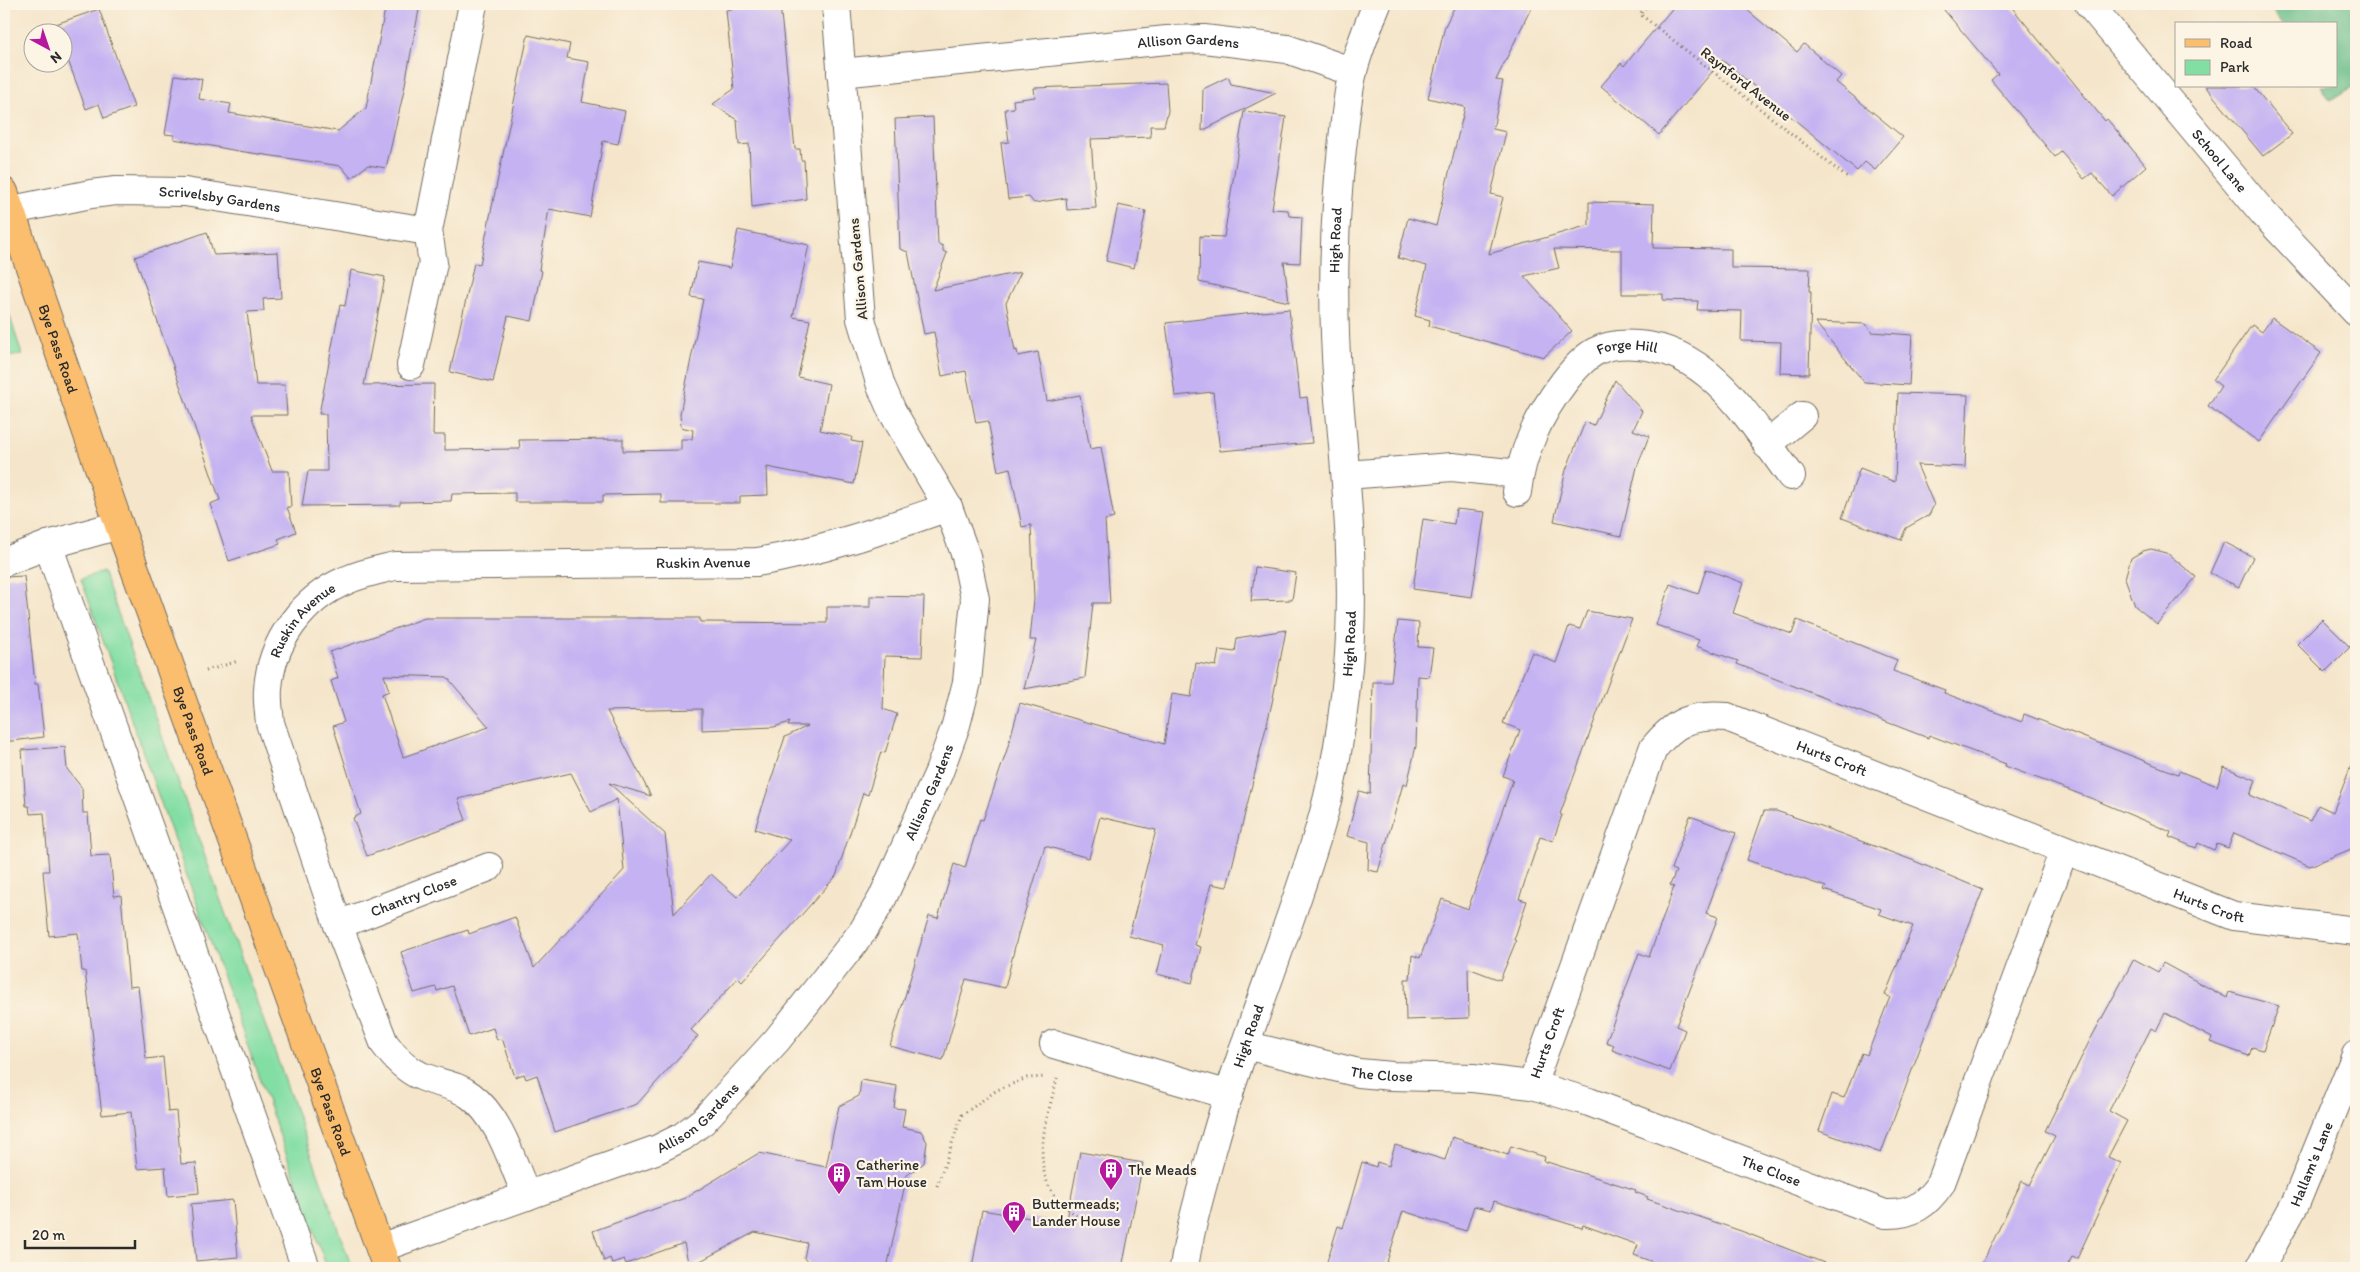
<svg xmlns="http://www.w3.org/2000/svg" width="2360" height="1272" viewBox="0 0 2360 1272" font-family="Itim,sans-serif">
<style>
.green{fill:#83dea4;stroke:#578468}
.forest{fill:#6abd8a;stroke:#4a745a}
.building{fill:#c4b2f2;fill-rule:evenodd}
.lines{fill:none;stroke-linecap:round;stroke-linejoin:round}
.minor-casing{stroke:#726c63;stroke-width:30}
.major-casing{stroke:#726c63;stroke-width:30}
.path{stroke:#726c63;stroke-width:3;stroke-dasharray:1 4;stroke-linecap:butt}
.minor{stroke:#fff;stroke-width:28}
.major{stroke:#fabe6e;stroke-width:28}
.labels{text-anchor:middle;stroke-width:4.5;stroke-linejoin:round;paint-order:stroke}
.street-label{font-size:15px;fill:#2b2b2b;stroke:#fcf5e5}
.poi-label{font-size:15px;fill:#2b2b2b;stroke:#fcf5e5;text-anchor:start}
</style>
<rect width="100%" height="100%" fill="#fcf5e5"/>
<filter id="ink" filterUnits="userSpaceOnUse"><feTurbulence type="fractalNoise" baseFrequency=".02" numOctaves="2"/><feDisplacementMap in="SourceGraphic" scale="10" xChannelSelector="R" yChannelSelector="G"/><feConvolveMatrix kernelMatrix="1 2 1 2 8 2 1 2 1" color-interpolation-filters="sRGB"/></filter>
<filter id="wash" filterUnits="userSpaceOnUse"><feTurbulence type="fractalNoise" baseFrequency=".0096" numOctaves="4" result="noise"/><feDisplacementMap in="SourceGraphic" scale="20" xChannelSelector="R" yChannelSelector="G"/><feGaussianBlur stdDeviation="1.12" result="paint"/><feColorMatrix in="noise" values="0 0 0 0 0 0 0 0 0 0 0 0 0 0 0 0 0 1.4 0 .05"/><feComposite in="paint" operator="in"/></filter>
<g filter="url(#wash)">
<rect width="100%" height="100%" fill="#f5e6cb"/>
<g class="green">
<polygon points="4,297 22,355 4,357"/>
<polygon points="103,571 352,1268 327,1268 81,579"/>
</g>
<polygon class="forest" points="2268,4 2356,4 2356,86 2330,100 2321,86 2336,86 2336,24 2281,24"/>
<g id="blocks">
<g class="building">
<polygon points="386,4 420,4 403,95 386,168 368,165 351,178 341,166 238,151 174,139 174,135 165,134 175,75 202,79 199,99 231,104 229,113 338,131 366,108"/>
<polygon points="735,4 780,4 795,149 800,149 801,160 804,160 806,199 752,207 749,144 739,145 737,120 713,104 734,89 726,10 736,8"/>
<polygon points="1456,4 1533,4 1496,80 1503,81 1493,129 1506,132 1491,194 1503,197 1489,254 1589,225 1589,202 1654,204 1653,248 1731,249 1731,268 1810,269 1809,292 1811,292 1809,374 1780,373 1781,342 1741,341 1742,311 1697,310 1698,301 1663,300 1663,294 1622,294 1622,250 1554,249 1559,268 1524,276 1572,331 1544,357 1429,326 1430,320 1415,316 1427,266 1398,258 1408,218 1436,226 1465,107 1428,98 1445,26"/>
<polygon points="1676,4 1740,4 1797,52 1804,44 1841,76 1836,82 1903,137 1875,170 1865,162 1857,171 1722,60 1659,135 1601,86 1621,63 1624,66"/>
<polygon points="1939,4 2009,4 2105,121 2107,119 2146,166 2112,196 2092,173 2084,179 2061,152 2055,157 1991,80 1998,74"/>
<polygon points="99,9 134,107 104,118 99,104 86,109 62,44 62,32 58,32 56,24"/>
<polygon points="528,35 570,44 567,58 589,62 582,102 625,111 618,144 603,141 590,217 549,209 539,270 542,271 532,321 508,316 493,382 450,372 474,263 480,264"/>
<polygon points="1228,77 1231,84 1276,93 1202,131 1203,89"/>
<polygon points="1166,83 1168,111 1164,126 1150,126 1151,137 1091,139 1096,208 1067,210 1066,198 1034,203 1029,197 1008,199 1001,143 1009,142 1005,109 1014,108 1013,100 1035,97 1034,88"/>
<polygon points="2205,86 2253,86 2292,134 2263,156"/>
<polygon points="1244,111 1286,117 1272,209 1288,210 1289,216 1302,217 1300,263 1284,262 1289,302 1199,282 1200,236 1224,237"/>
<polygon points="933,117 938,244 943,246 943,251 947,253 933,290 1021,272 1006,303 1015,351 1017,350 1018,356 1038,352 1047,401 1080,395 1090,449 1101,447 1114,518 1105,520 1110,603 1093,603 1085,678 1024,689 1036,640 1030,640 1034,599 1031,525 1022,527 1010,468 998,471 988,421 976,423 966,371 942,376 934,332 924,334 908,252 900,249 895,119"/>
<polygon points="1118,205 1146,211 1134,268 1106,261"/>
<polygon points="738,230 809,245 793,317 810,320 798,377 829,384 820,430 852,437 851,441 862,443 854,484 767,467 768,495 740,496 740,503 661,503 661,494 603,495 603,502 515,502 515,493 452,494 451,501 400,502 400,505 302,506 308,471 327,471 326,414 319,414 340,305 345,306 351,270 385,277 364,385 434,384 433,435 445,435 445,450 520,449 519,440 623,439 623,451 681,450 681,439 692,439 693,430 681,427 680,414 703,299 691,297 698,262 730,268"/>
<polygon points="207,232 214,255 278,252 281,298 263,299 264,311 247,312 256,385 285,385 287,415 251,415 272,471 289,471 291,507 287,507 296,532 278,539 280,544 229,561 210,504 220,500 135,257"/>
<polygon points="1289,309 1300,398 1307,397 1312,443 1220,451 1213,392 1175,396 1166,323"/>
<polygon points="2272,318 2321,353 2259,442 2208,406 2221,386 2213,380 2252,325 2262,332"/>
<polygon points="1815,322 1865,324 1872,332 1912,335 1909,385 1864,382"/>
<polygon points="1615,380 1642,411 1633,430 1649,436 1637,467 1621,536 1554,521 1566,470 1585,422 1594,425"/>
<polygon points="1898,393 1968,395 1965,467 1917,465 1934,505 1929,515 1906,528 1901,540 1842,518 1860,468 1895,482"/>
<polygon points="1456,509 1485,512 1472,597 1413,589 1423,519 1454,524"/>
<polygon points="2224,542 2253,557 2239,587 2210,573"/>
<polygon points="2151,549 2167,553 2196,577 2157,624 2135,606 2125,578 2131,558 2143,551"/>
<polygon points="1255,567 1296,573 1292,600 1251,601"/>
<polygon points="1706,569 1743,583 1733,613 1792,634 1797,620 1897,660 1893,671 1945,690 1944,693 2022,722 2024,714 2178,774 2179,771 2217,786 2224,767 2256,780 2250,795 2310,821 2318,805 2333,812 2354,758 2356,758 2356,847 2310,866 2234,833 2228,848 2217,844 2214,850 2198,843 2196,848 2169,837 2171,832 2093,799 2005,766 2006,764 1929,735 1928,738 1737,664 1738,661 1696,646 1699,640 1656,625 1670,584 1698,594"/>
<polygon points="24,576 35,684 38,684 44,737 4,742 4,577"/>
<path d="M870,596l54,1 -2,60 -37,-1 -2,53 14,5 -12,39 -4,-1 -13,43 -5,-2 -27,83 -94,106 -4,-4 -47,52 7,6 -61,68 -82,28 -18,-57 -11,4 -2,-5 -9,3 -13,-39 -5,2 -4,-12 -24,8 -17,-50 -15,5 -1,-4 -22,6 -13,-41 67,-22 1,4 46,-17 19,51 90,-98 -7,-71 -26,13 -20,-39 -113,26 8,21 -99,36 -14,-38 8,-4 -28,-88 11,-4 -13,-41 7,-3 -8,-26 95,-34h275v4l127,1v-16h43zM384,675l63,2 42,50 -86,30 -21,-63 7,-3zM702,709v21l72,-3 16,-5 -2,4h20l-23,11 -30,92 35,11 -53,57 -26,-23 -37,40 -9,-80 -56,-51 42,13 -44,-85z"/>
<polygon points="1587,611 1632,619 1560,814 1562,815 1553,841 1540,837 1519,899 1527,901 1514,940 1516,941 1500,980 1468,968 1469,1018 1406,1020 1405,979 1410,979 1412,955 1420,958 1442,899 1468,909 1513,780 1503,776 1520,730 1503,723 1532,652 1556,663 1569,626 1580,629"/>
<polygon points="2322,619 2350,647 2325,672 2297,644"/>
<polygon points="1398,621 1419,623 1418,647 1433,648 1429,677 1418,676 1416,746 1407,785 1403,784 1378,872 1368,870 1369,842 1347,836 1359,791 1370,794 1373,682 1391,682"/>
<polygon points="1286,630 1272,703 1227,887 1211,884 1195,945 1201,947 1192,983 1157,974 1164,945 1129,936 1156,830 1100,817 1089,858 1045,846 1018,934 1005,988 966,979 943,1060 890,1046 929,916 938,918 954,864 965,868 980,819 983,820 1006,753 1020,703 1164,744 1172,694 1191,697 1196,663 1216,666 1219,650 1235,652 1237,638"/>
<polygon points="65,747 67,769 82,788 83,813 88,813 91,856 110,855 114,896 121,895 129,987 138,986 146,1059 163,1057 168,1112 176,1111 181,1164 196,1163 199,1193 168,1196 165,1167 137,1169 131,1112 102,1115 85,971 82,971 78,933 49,936 43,871 49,871 44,813 30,814 29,806 26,806 22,750"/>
<polygon points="1764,811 1776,811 1812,823 1912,860 1983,890 1927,1030 1881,1153 1819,1131 1832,1094 1844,1098 1862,1053 1867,1055 1890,997 1885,995 1913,926 1879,914 1881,909 1824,890 1826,887 1747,860"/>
<polygon points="1690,816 1736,833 1706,913 1718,917 1676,1026 1685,1030 1670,1071 1612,1050 1614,1045 1606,1042 1639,953 1649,957 1674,887 1670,885 1676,871 1671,869"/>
<polygon points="2134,959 2158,972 2163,963 2227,998 2229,992 2279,1006 2263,1050 2252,1047 2249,1056 2210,1042 2212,1038 2165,1013 2156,1031 2151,1028 2109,1111 2127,1121 2108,1157 2121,1163 2077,1259 2072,1257 2066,1268 1980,1268 2022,1181 2030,1185 2055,1136 2045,1131 2089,1042"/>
<polygon points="861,1080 897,1086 894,1108 905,1109 902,1127 921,1131 927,1142 924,1163 907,1175 887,1268 812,1268 804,1258 807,1243 755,1232 689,1267 684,1243 626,1264 624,1259 612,1263 610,1258 604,1261 593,1231 685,1198 759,1153 826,1167 839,1106 859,1096"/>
<polygon points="1452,1137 1508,1155 1511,1146 1545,1157 1544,1161 1636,1190 1635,1192 1648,1197 1647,1199 1741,1231 1832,1266 1831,1268 1669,1268 1634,1255 1638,1245 1583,1225 1582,1228 1494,1201 1491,1210 1474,1206 1466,1231 1403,1211 1385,1268 1325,1268 1338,1226 1343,1228 1362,1162 1376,1167 1377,1162 1389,1166 1395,1145 1445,1160"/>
<polygon points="1080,1152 1143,1163 1122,1268 972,1268 982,1210 1066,1224"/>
<polygon points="233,1200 238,1257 196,1261 191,1204"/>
</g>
</g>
</g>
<g filter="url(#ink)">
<use href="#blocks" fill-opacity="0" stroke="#726c63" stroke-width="1"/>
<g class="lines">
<g class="minor-casing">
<g id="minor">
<path id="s1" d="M2089,4l175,210 92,98"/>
<path id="s2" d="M841,73l326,-33 37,-1 83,10 66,23"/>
<path id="s3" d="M12,210l79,-16 25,-3 69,1 243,39 45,-227"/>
<polyline points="411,365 433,263 428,231"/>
<polyline points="1767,445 1802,416"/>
<polyline points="1346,475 1452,467 1519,474"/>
<path id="s4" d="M1517,492c4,-39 23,-79 47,-110 22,-29 37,-40 74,-37 74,5 114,79 153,131"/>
<polyline points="48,545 306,1268"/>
<polyline points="4,562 48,545 119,525"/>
<path id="s5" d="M338,925l151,-58"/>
<polyline points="1054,1044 1229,1095"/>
<path id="s6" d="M1245,1045l114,28 33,3 81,2 59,7 57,17 296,112c27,1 41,-9 56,-31l123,-333"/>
<path id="s7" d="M1532,1085l121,-336c22,-28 40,-35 74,-32l507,199 122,15"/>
<path id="s8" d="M527,1196c-15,-33 -26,-77 -56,-100 -15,-12 -33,-12 -50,-20 -16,-7 -27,-19 -37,-33l-46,-118 -68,-202c-1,-11 -3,-23 -2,-34 3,-47 35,-91 79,-109 15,-7 31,-10 48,-14l362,-4c66,-11 128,-33 191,-55"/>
<path id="s9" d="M380,1248l278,-99 24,-12 21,-16 74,-81 86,-109 19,-32 57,-127 17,-47 11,-43 8,-83 -9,-43 -18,-49 -56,-96 -11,-25 -20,-67 -25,-315"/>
<path id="s10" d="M1184,1268c5,-38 17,-76 27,-114 30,-111 76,-216 109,-327 15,-51 23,-106 28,-160 8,-93 -2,-186 -10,-279 -6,-79 -5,-160 4,-240 3,-25 5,-52 11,-77 6,-23 15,-45 24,-67"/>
<path id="s11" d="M2260,1268l36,-66 60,-147"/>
</g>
</g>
<g class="major-casing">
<g id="major">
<path id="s12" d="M4,192l115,333 268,743"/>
</g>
</g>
<g class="path">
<polyline points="1648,4 1640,14 1849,179"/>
<polyline points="206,671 238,661"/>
<path d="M1057,1078c-8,36 -26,79 -5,114 7,10 19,19 28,27"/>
<polyline points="937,1186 962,1115 997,1090 1027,1078 1045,1077"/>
</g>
<use href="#minor" class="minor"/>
<use href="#major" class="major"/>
</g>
</g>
<defs>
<g id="building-pin" transform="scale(1.25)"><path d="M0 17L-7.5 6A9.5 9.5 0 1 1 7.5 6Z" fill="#b5179e" stroke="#fcf5e5"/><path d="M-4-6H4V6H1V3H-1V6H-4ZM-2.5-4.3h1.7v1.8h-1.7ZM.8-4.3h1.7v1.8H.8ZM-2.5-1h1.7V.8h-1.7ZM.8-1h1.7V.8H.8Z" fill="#fff"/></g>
</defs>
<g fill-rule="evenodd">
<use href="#building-pin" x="1111" y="1170"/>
<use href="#building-pin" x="839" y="1174"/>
<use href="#building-pin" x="1014" y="1213"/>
</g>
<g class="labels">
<g class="street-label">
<text dy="5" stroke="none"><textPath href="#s2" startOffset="349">Allison Gardens</textPath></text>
<text transform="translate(1746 84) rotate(38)" y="5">Raynford Avenue</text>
<text dy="5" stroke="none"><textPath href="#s1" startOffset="204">School Lane</textPath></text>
<text dy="5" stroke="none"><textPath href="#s3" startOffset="210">Scrivelsby Gardens</textPath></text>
<text dy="5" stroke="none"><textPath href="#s10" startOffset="1052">High Road</textPath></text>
<text transform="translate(858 269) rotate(-95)" y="5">Allison Gardens</text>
<text dy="5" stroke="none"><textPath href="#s12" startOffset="166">Bye Pass Road</textPath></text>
<text dy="5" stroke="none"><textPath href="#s4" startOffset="198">Forge Hill</textPath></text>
<text dy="5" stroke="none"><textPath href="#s8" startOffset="1094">Ruskin Avenue</textPath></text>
<text dy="5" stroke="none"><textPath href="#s8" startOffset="674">Ruskin Avenue</textPath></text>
<text dy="5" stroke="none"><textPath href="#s10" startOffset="648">High Road</textPath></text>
<text dy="5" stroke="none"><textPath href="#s12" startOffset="571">Bye Pass Road</textPath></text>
<text dy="5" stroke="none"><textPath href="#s7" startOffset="555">Hurts Croft</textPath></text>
<text dy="5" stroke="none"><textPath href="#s9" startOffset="751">Allison Gardens</textPath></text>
<text dy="5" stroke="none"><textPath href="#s5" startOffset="81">Chantry Close</textPath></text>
<text dy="5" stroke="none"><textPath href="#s7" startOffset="960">Hurts Croft</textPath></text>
<text dy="5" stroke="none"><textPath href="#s10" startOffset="241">High Road</textPath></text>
<text dy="5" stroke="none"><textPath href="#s7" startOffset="45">Hurts Croft</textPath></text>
<text dy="5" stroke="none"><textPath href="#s6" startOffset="140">The Close</textPath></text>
<text dy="5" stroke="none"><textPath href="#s12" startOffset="976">Bye Pass Road</textPath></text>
<text dy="5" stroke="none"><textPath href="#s9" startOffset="346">Allison Gardens</textPath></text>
<text dy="5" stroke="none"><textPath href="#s11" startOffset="116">Hallam's Lane</textPath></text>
<text dy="5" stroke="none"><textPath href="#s6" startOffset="545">The Close</textPath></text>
</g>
<g class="poi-label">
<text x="856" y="1170">Catherine<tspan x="856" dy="17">Tam House</tspan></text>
<text x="1128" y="1175">The Meads</text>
<text x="1032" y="1209">Buttermeads;<tspan x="1032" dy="17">Lander House</tspan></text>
</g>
</g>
<rect width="2360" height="1272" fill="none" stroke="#fcf5e5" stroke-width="20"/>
<rect x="2175" y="22" width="162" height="65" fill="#fcf5e5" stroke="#a8a49b"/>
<rect x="2185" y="39" width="25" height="8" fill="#fabe6e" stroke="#a8a49b"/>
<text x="2220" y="48" font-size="15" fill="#2b2b2b">Road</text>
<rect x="2185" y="60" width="25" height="15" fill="#83dea4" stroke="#a8a49b"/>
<text x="2220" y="72" font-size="15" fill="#2b2b2b">Park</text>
<g transform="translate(48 48) rotate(140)"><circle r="24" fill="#fcf5e5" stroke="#a8a49b"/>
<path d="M0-4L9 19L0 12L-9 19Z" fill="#b5179e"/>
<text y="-8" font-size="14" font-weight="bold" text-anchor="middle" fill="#2b2b2b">N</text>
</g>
<path d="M25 1240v8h110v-8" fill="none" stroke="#2b2b2b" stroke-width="2.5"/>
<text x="32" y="1240" font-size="15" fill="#2b2b2b" stroke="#fcf5e5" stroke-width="4" paint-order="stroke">20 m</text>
</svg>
